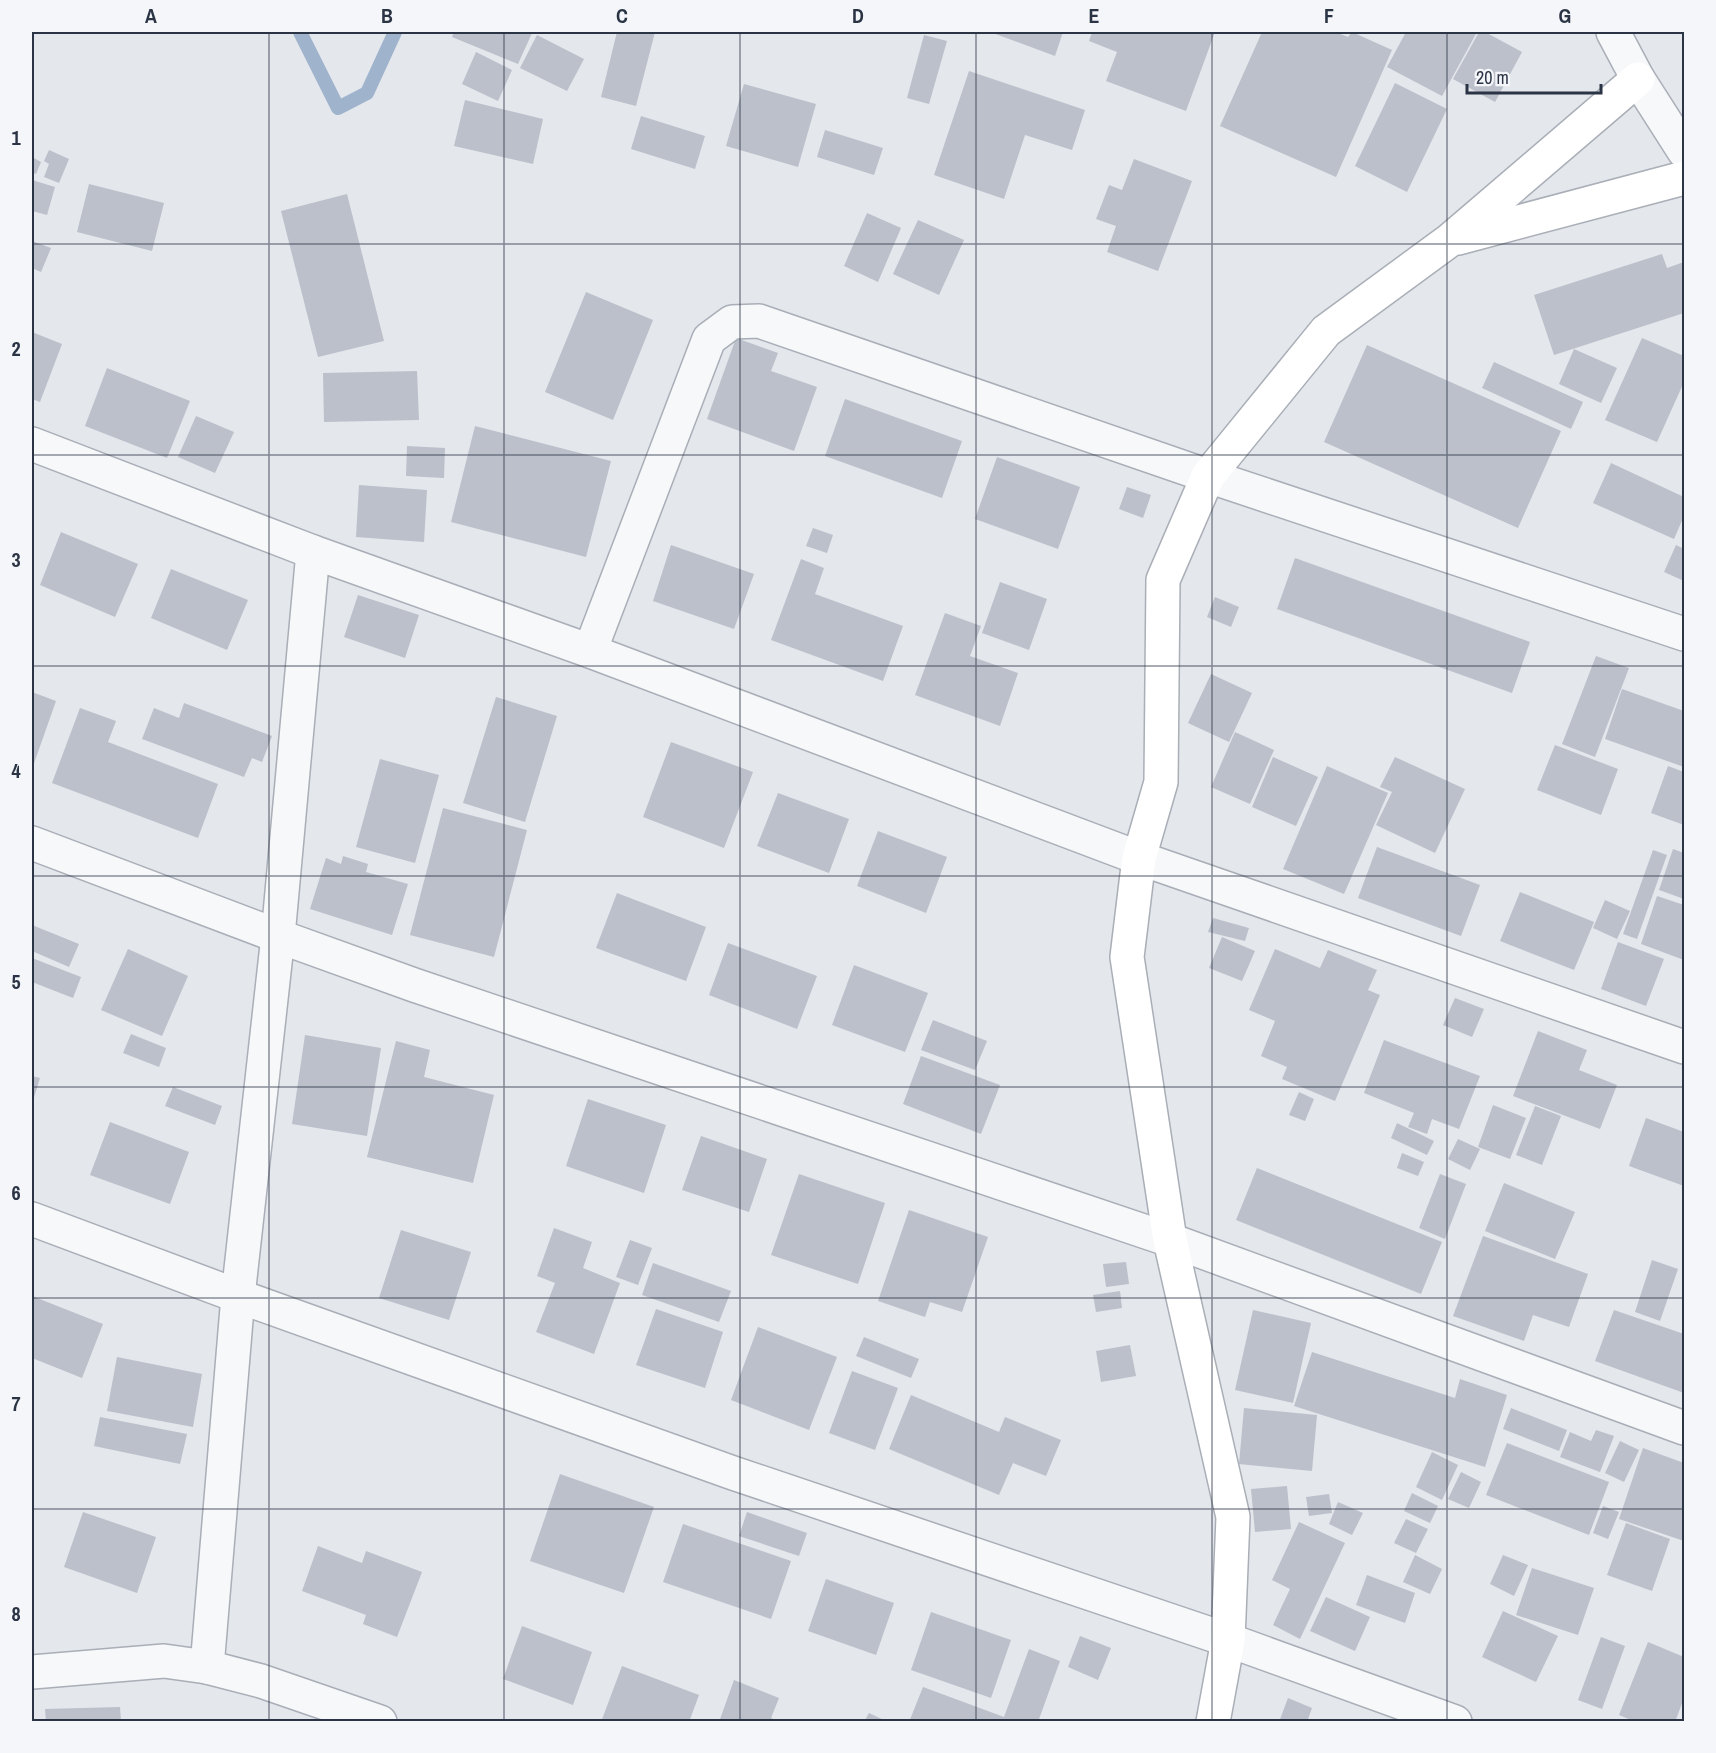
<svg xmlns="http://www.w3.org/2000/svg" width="1716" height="1753" viewBox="0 0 1716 1753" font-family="'Archivo Narrow',sans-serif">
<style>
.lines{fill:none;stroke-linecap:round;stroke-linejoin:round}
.stream{stroke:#9fb4cc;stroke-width:14}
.building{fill:#bbc0ca}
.street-casing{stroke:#a9aeb7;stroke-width:36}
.secondary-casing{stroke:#a9aeb7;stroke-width:36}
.street{stroke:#f7f8fa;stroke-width:33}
.secondary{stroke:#fff;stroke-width:33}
.grid{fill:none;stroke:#2b3445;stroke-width:1.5;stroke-opacity:0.55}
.neatline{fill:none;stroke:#2b3445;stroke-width:2}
.grid-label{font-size:20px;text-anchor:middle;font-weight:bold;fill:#2b3445}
</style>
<rect width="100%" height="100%" fill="#e4e7ec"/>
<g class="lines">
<polyline class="stream" points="300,32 338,108 367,93 395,32"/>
</g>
<g class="building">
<polygon points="454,32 527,32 532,33 518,64 452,37"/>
<polygon points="617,32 655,32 636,106 601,97"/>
<polygon points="990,32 1063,32 1055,56"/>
<polygon points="1092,32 1215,32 1186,111 1106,81 1117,52 1089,41"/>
<polygon points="1262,32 1339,32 1338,33 1348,37 1352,32 1392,50 1336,177 1220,126"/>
<polygon points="1406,32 1477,32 1442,96 1387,67"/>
<polygon points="1479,32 1485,32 1522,52 1495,102 1453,79"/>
<polygon points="537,35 584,59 567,91 520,68"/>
<polygon points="924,35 947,41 929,104 907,98"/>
<polygon points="476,52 512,70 498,101 462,84"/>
<polygon points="969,71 1085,110 1072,150 1025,135 1004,199 934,175"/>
<polygon points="1395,83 1447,109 1407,192 1355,166"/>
<polygon points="744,84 816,104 798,167 726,146"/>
<polygon points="465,100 543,119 533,164 454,146"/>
<polygon points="641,116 705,136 695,169 631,149"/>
<polygon points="825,130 883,148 874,175 817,157"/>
<polygon points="49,150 69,159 59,183 44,177 49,164 44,161"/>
<polygon points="32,157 41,162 36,174 32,172"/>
<polygon points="1134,159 1192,181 1158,271 1107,252 1116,226 1096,219 1109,185 1122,190"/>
<polygon points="32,180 55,187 47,215 32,211"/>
<polygon points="89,184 164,203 152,251 77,232"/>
<polygon points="347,194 384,341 318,357 281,211"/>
<polygon points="867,213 901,228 878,282 844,266"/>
<polygon points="918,220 964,240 939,295 893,274"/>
<polygon points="32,241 51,248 41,272 32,268"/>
<polygon points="1662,254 1667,268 1684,262 1684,313 1554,355 1534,295"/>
<polygon points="586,292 653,320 613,420 545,392"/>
<polygon points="32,332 62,344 40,402 32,399"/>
<polygon points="736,338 778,353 771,371 817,387 794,451 707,419"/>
<polygon points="1642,338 1684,356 1684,382 1657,442 1605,420"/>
<polygon points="1367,345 1561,431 1518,528 1324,442"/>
<polygon points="1574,349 1617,368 1601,403 1559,384"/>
<polygon points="1494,362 1583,402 1571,429 1482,388"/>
<polygon points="107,368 190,401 167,458 85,426"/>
<polygon points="417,371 419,420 324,422 323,373"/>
<polygon points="845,399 962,441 942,498 825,456"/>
<polygon points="196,416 234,432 215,473 178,457"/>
<polygon points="475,426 611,461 586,557 451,522"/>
<polygon points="407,446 445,448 444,478 406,476"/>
<polygon points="997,457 1080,487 1058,549 975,519"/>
<polygon points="1611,463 1684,497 1684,516 1674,539 1593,503"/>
<polygon points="359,485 427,490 424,542 356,537"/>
<polygon points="1127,487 1151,495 1143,518 1119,509"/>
<polygon points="813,528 833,535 827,553 806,546"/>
<polygon points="61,532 138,564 115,617 40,585"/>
<polygon points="671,545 754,574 734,629 653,601"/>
<polygon points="1676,545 1684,549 1684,581 1664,572"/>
<polygon points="1295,558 1530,642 1512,693 1277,609"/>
<polygon points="801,559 824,568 815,594 903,626 883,681 771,640"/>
<polygon points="171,569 248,600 227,650 151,618"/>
<polygon points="1000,582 1047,599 1029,650 982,633"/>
<polygon points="358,595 419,615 405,658 344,637"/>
<polygon points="1215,597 1239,607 1231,627 1207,617"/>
<polygon points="945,613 981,626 970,656 1018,673 1000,726 915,695"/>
<polygon points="1596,656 1629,668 1595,757 1562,744"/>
<polygon points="1211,674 1252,693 1229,742 1188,723"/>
<polygon points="1622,689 1684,711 1684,767 1605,739"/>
<polygon points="32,692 56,701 32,769"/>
<polygon points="496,697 557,716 525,822 463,803"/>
<polygon points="184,703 272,736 262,762 252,758 244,777 142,739 154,708 179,718"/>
<polygon points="80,708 116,721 108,742 218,784 198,838 52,783"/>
<polygon points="1235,732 1274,750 1250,804 1211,787"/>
<polygon points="671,742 753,772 724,848 643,817"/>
<polygon points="1555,745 1618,769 1601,815 1537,790"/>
<polygon points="1273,757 1318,777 1296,826 1252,807"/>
<polygon points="1395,757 1465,789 1435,853 1376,825 1392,792 1380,787"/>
<polygon points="380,759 439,775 415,863 356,847"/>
<polygon points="1327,766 1388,793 1344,894 1283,869"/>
<polygon points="1668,766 1684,772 1684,825 1651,813"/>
<polygon points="778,793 849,819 829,873 757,846"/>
<polygon points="443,808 527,830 494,957 410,935"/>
<polygon points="878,831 947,857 926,913 857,886"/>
<polygon points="1377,847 1480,885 1461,936 1358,898"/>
<polygon points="1673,849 1684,853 1684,899 1659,890"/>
<polygon points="1653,850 1667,855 1637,939 1623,934"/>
<polygon points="343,856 368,864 366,872 408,884 392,935 310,909 326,858 341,864"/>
<polygon points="1520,892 1594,922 1574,970 1500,941"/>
<polygon points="617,893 706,927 686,981 596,948"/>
<polygon points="1657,896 1684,905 1684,960 1641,944"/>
<polygon points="1605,900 1630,911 1617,939 1593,928"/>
<polygon points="1213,918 1249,928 1245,941 1208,932"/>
<polygon points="32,925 79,944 69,967 32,951"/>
<polygon points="1222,937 1255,951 1242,981 1209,968"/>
<polygon points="1618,942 1664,959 1646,1006 1601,989"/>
<polygon points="728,943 817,976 797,1029 709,995"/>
<polygon points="128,949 188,976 162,1036 101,1010"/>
<polygon points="1275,949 1320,968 1328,950 1377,970 1368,990 1380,995 1335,1101 1282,1079 1287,1067 1261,1056 1275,1021 1249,1010"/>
<polygon points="32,958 81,977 73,998 32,982"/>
<polygon points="854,965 928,993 905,1052 832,1025"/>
<polygon points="1455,998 1484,1009 1472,1037 1443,1025"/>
<polygon points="933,1020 987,1041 975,1070 921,1050"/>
<polygon points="1538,1031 1587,1050 1579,1070 1617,1085 1600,1129 1513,1096"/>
<polygon points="131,1034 166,1048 159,1067 123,1053"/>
<polygon points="305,1035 381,1048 367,1136 292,1124"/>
<polygon points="1384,1040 1480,1076 1459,1129 1432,1119 1427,1134 1408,1127 1414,1113 1364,1093"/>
<polygon points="396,1041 430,1050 424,1077 494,1095 473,1183 367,1157"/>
<polygon points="921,1056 1000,1085 981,1134 903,1104"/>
<polygon points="32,1076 40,1078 32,1104"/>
<polygon points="173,1087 222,1106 215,1125 165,1106"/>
<polygon points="1299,1092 1314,1099 1305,1121 1289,1115"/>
<polygon points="588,1099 666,1125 644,1193 566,1166"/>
<polygon points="1493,1105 1526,1118 1510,1159 1478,1147"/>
<polygon points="1535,1106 1561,1116 1542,1165 1516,1155"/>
<polygon points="1646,1118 1684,1132 1684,1186 1629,1166"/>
<polygon points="110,1122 189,1152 170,1204 90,1175"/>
<polygon points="1397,1123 1434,1141 1427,1155 1391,1138"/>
<polygon points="701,1136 767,1159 749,1212 682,1190"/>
<polygon points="1458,1139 1480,1149 1470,1170 1448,1159"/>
<polygon points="1402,1153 1424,1162 1418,1176 1397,1168"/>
<polygon points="1257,1168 1442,1242 1421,1294 1236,1220"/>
<polygon points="799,1174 885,1203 858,1284 771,1255"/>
<polygon points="1440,1174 1466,1184 1445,1239 1419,1228"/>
<polygon points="1504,1183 1575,1212 1555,1259 1485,1231"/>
<polygon points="909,1210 988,1237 962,1312 930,1302 925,1317 878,1301"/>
<polygon points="554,1228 592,1242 583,1268 620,1283 594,1354 536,1332 555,1283 537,1276"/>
<polygon points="401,1230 471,1252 449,1320 379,1298"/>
<polygon points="1483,1236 1588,1274 1569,1327 1533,1315 1524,1341 1453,1316"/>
<polygon points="630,1240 652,1248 638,1285 616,1277"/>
<polygon points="1652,1260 1678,1269 1660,1321 1635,1312"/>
<polygon points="1126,1262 1129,1284 1106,1287 1103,1264"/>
<polygon points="653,1263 731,1291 719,1322 642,1295"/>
<polygon points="1120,1291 1122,1308 1096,1312 1093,1295"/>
<polygon points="32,1296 103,1324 82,1378 32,1358"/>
<polygon points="656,1309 723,1332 705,1388 636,1365"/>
<polygon points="1253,1310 1311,1323 1293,1403 1235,1390"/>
<polygon points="1614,1310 1684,1334 1684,1393 1595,1361"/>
<polygon points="758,1327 837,1357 809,1430 731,1400"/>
<polygon points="864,1337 919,1359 911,1378 856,1356"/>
<polygon points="1130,1345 1136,1376 1101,1382 1096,1351"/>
<polygon points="1312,1352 1455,1398 1460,1379 1507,1395 1485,1467 1294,1406"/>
<polygon points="117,1357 202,1374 193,1427 107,1411"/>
<polygon points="852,1371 898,1388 875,1450 829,1433"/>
<polygon points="911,1395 999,1432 1005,1417 1061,1440 1046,1476 1013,1463 999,1495 889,1449"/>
<polygon points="1244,1408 1317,1415 1312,1471 1239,1464"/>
<polygon points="1511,1408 1567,1430 1559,1451 1503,1429"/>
<polygon points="100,1417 187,1434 180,1464 94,1446"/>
<polygon points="1596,1430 1614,1436 1600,1472 1560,1457 1570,1432 1591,1441"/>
<polygon points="1620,1441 1639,1450 1624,1482 1605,1473"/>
<polygon points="1507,1443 1609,1482 1589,1535 1486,1495"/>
<polygon points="1643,1448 1684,1463 1684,1541 1619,1519"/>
<polygon points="1432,1452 1458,1465 1442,1500 1416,1487"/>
<polygon points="1461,1472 1481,1482 1469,1508 1448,1499"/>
<polygon points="560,1474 654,1507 624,1593 530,1561"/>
<polygon points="1287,1486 1291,1529 1255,1532 1251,1489"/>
<polygon points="1412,1493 1438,1506 1430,1523 1404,1511"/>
<polygon points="1329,1494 1332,1513 1309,1516 1306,1497"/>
<polygon points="1338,1502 1363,1513 1352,1535 1329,1524"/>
<polygon points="1603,1506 1619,1512 1608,1539 1593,1533"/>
<polygon points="83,1512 156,1537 137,1593 64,1567"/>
<polygon points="747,1512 807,1533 799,1556 739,1536"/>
<polygon points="1406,1519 1428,1529 1416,1553 1394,1543"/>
<polygon points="1299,1522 1345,1543 1300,1639 1273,1625 1290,1589 1272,1580"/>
<polygon points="1626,1523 1670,1539 1652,1591 1607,1575"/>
<polygon points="683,1524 791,1561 771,1619 663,1582"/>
<polygon points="318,1546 362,1563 366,1551 422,1572 397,1637 363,1624 366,1615 302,1591"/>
<polygon points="1415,1555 1442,1569 1430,1594 1403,1582"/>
<polygon points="1503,1555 1528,1565 1514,1596 1490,1584"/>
<polygon points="1532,1568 1594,1588 1578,1635 1516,1615"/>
<polygon points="1367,1575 1415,1593 1405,1623 1356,1605"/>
<polygon points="826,1579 894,1603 876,1655 808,1631"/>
<polygon points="1326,1597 1370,1617 1355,1651 1310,1631"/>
<polygon points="1503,1611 1558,1636 1536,1682 1482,1657"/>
<polygon points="931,1612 1011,1640 991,1698 911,1670"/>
<polygon points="522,1626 592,1652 573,1705 503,1679"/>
<polygon points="1080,1636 1111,1648 1098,1680 1068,1667"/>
<polygon points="1601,1637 1625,1646 1602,1709 1578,1700"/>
<polygon points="1648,1642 1684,1657 1684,1698 1675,1722 1636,1722 1619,1715"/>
<polygon points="1029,1649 1060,1661 1038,1722 909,1722 923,1687 1004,1717"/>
<polygon points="622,1666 699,1695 689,1722 601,1722"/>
<polygon points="734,1680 779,1698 771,1718 781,1722 719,1722"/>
<polygon points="1288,1698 1312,1708 1307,1722 1279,1722"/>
<polygon points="120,1707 121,1722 46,1722 45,1709"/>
<polygon points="869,1713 888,1722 864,1722"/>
</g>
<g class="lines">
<g class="street-casing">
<g id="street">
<polyline points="1613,32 1638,79 1684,151"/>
<polyline points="32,444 313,552 590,651 1139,858 1684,1047"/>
<polyline points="590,651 709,339 732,322 759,321 1208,476 1684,634"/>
<polyline points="32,843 278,936 414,985 1170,1240 1684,1428"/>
<polyline points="32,1219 238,1296 733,1473 1228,1640 1455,1722"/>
<polyline points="207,1667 238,1296 278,936 313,552"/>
<polyline points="32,1672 164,1661 207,1667 261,1681 380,1722"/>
</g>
</g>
<g class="secondary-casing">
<g id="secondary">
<polyline points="1458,238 1684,178"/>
<polyline points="1213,1722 1228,1640 1233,1517 1170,1240 1127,957 1139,858 1161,782 1163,580 1208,476 1326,331 1450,240 1638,79"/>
</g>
</g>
<use href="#street" class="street"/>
<use href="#secondary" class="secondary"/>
</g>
<path class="grid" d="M269,32v1690M504,32v1690M740,32v1690M976,32v1690M1212,32v1690M1447,32v1690M32,244h1652M32,455h1652M32,666h1652M32,876h1652M32,1087h1652M32,1298h1652M32,1509h1652"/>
<rect width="1716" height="1753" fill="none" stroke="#f4f6f9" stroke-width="66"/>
<path d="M1467 84v9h134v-9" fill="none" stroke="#2b3445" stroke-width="3"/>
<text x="1476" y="84" font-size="18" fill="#2b3445" stroke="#f4f6f9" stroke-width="4.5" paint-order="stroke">20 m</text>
<rect x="33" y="33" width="1650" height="1687" class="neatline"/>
<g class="grid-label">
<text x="151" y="23">A</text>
<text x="387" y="23">B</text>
<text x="622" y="23">C</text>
<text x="858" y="23">D</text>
<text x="1094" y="23">E</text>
<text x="1329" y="23">F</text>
<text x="1565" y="23">G</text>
<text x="16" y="145">1</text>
<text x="16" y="356">2</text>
<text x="16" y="567">3</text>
<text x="16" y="778">4</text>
<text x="16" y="989">5</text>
<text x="16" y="1200">6</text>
<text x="16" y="1411">7</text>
<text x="16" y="1621">8</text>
</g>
</svg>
